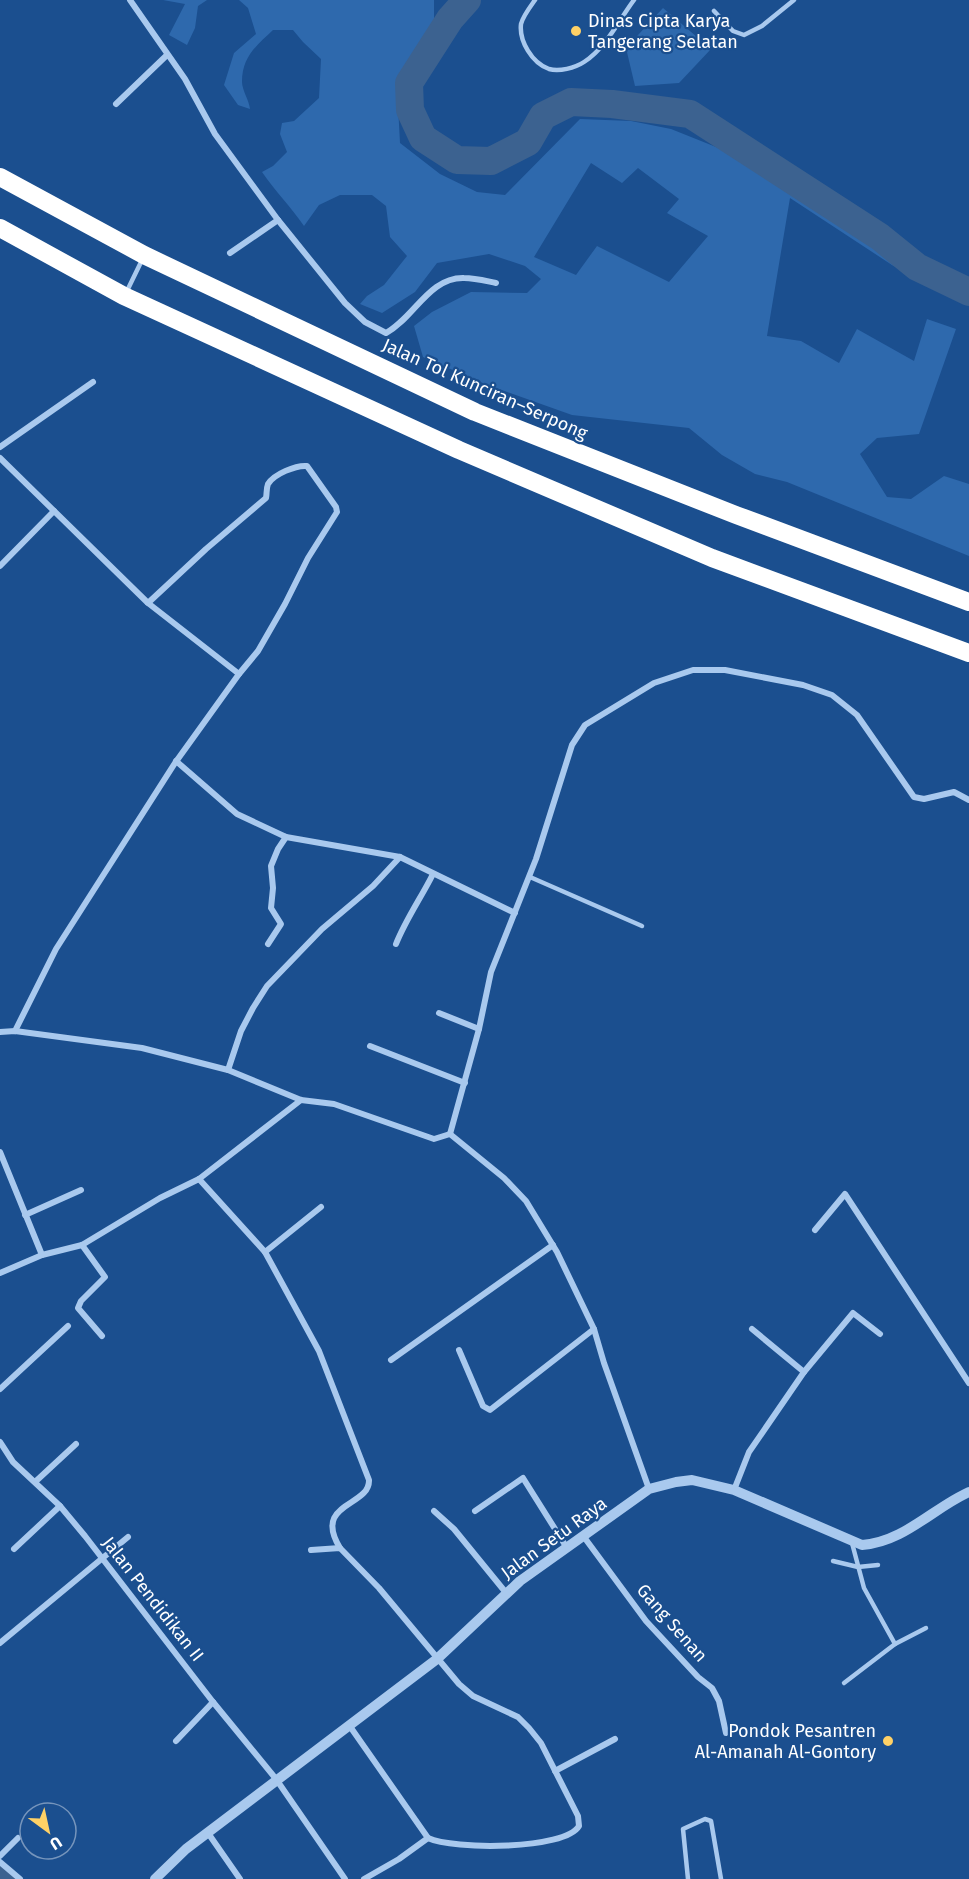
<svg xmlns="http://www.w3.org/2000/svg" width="969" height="1879" viewBox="0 0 969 1879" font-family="'Fira Sans',sans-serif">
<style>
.green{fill:#2e69ad;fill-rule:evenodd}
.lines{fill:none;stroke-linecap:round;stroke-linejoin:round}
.river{stroke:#3c6290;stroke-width:28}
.service{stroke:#a9c9ee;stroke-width:4.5}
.minor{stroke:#a9c9ee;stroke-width:6}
.tertiary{stroke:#a9c9ee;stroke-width:10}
.motorway{stroke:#fff;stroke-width:18}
.poi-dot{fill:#ffd166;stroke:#1b4f8f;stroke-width:2}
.labels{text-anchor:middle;stroke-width:4.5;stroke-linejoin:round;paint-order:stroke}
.poi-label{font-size:18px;fill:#fff;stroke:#1b4f8f;text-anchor:start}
.street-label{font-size:18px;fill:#fff;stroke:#1b4f8f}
</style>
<rect width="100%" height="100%" fill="#1b4f8f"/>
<g class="green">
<polygon points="163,0 207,0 198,6 195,28 187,45 169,35 185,4"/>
<path d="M239,0h195v22l-29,43 -8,22 3,56 40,31 37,18 28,3 75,-76 51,2 40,8 70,28 164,111 64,29v7l-77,-39 -102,-67 -23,138 34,5 38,22 18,-34 57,32 13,-42 29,10 -37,105 -42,4 -17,16 27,43 24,2 33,-23 25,8v72l-182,-74 -32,-8 -33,-19 -33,-27 -117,-13 -87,-31 -62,-27 -9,-31 18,-14 39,-20 56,1 14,-14 -16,-13 -36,-12 -52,9 -22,29 -33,21 -22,-9 7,-8 17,-11 23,-29 -17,-19 -4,-31 -14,-11h-32l-21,10 -15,21c-13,-19 -29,-35 -42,-54l11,-6 14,-14 -7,-18 2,-11 12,-2 25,-23 2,-39 -18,-17 -10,-12h-20c-17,16 -31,27 -31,52 0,8 7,18 8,27l-12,-4 -14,-20 10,-32 22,-19 -8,-26zM591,163l31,20 16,-15 41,31 -12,14 41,23 -39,46 -72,-36 -21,29 -42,-18z"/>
<polygon points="663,8 711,49 679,83 635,86 626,48"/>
</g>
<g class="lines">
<g class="river">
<polyline points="467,0 450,19 409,83 410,110 423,138 457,160 491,161 528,142 543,116 571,102 612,104 690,114 880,237 917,267 969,292"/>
<polyline points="0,1877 3,1879"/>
</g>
<g class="service">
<path d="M535,0c-5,7 -12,16 -14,24 -2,17 11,39 28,45 10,3 26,-1 35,-7 22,-14 35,-42 50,-62"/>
<polyline points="714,11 733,31 744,35 762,26 794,0"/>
<polyline points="126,293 142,260"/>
<polyline points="530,877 642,926"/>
<polyline points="852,1543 864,1588 895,1644"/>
<polyline points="833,1561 858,1567 878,1565"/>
<polyline points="844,1683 895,1644 926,1628"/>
<polyline points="688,1879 683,1829 705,1819 711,1821 721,1879"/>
</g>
<g class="minor">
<path d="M130,0l55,79 30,55 63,86 67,83 20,19 21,11c28,-15 43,-56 78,-55 11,0 22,3 32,5"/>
<polyline points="116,104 167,55"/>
<polyline points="230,253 278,220"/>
<polyline points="0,447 93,382"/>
<polyline points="0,458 148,603 239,674"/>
<polyline points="0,566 54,511"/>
<polyline points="176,761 237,814 286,837 400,857 515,913"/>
<polyline points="268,944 281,924 271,908 273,888 271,866 278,849 286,837"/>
<path d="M396,944c10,-25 25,-46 37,-70"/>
<polyline points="439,1013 479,1029"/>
<path d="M15,1031l41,-82 119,-186 64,-89 19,-23 27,-47 23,-46 29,-46 -1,-5 -29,-41c-11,-1 -33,8 -39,18 -2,5 -1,10 -2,14l-60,51 -58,54"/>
<polyline points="0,1032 15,1031 142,1048 228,1070 301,1100 334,1104 434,1139 450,1134"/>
<polyline points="370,1046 465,1083"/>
<polyline points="228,1070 241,1031 253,1008 267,986 322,929 373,886 400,857"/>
<polyline points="450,1134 479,1029 491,972 536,859 572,745 585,725 654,683 693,670 725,670 803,685 832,695 857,715 914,797 924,799 954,792 969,800"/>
<polyline points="450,1134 504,1178 526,1201 557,1252 594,1329 604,1363 649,1489"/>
<polyline points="0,1152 42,1255"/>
<path d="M199,1179l66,73 54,99 50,129c1,27 -57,22 -29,68"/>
<polyline points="25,1215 81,1190"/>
<polyline points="815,1230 845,1194 969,1383"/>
<polyline points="82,1245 105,1277 81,1301 78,1308 102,1336"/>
<polyline points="265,1252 321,1207"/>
<polyline points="0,1273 42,1255 82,1245 160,1198 199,1179 301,1100"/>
<polyline points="752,1329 804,1372"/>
<polyline points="459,1350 483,1406 490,1410 594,1329"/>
<polyline points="391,1360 553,1245"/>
<polyline points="0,1389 68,1326"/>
<polyline points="0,1442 13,1462 60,1506 85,1536 213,1702 276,1779 345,1879"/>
<polyline points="35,1482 76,1444"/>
<polyline points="734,1490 749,1452 804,1372 853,1313 880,1334"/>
<polyline points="434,1511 454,1529 507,1594"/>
<polyline points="475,1511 523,1478 567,1548"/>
<polyline points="584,1537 646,1621 698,1677 712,1688 719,1701 726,1733"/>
<polyline points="14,1549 60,1506"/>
<path d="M311,1550l29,-2 39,40 80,96 14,12 45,21 11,11 12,15 37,73 1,10c-14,24 -126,24 -151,12l-79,-113"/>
<polyline points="0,1643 128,1537"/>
<polyline points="176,1741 213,1702"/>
<polyline points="555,1771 615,1739"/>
<polyline points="208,1833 240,1879"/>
<polyline points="0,1856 18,1838"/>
<polyline points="0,1862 20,1879"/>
<polyline points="364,1879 399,1859 428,1838"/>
</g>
<path class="tertiary" d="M155,1879l31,-30 251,-190 83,-78 129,-92 27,-7 16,-2 42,10 128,55c42,-3 71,-37 107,-53"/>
<g class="motorway">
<polyline points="0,177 144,255 475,412 736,515 969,602"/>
<polyline points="0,228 124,296 459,450 712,558 969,653"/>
</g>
</g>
<g class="poi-dot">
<circle cx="576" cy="31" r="6"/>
<circle cx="888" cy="1741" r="6"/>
</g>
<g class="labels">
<g class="poi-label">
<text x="588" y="27">Dinas Cipta Karya<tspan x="588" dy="21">Tangerang Selatan</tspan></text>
<text x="876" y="1737" text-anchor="end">Pondok Pesantren<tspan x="876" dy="21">Al-Amanah Al-Gontory</tspan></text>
</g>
<g class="street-label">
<text transform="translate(485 389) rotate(24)" y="6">Jalan Tol Kunciran–Serpong</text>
<text transform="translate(554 1538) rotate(-36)" y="6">Jalan Setu Raya</text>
<text transform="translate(153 1599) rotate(52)" y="6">Jalan Pendidikan II</text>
<text transform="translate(672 1623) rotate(49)" y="6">Gang Senan</text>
</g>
</g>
<g transform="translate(48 1831) rotate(147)"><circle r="28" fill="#1b4f8f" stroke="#7695bc" stroke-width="1.5"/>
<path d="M0-4.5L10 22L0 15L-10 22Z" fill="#ffd166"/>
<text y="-9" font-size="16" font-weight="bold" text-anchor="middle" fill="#ffffff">U</text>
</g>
</svg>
